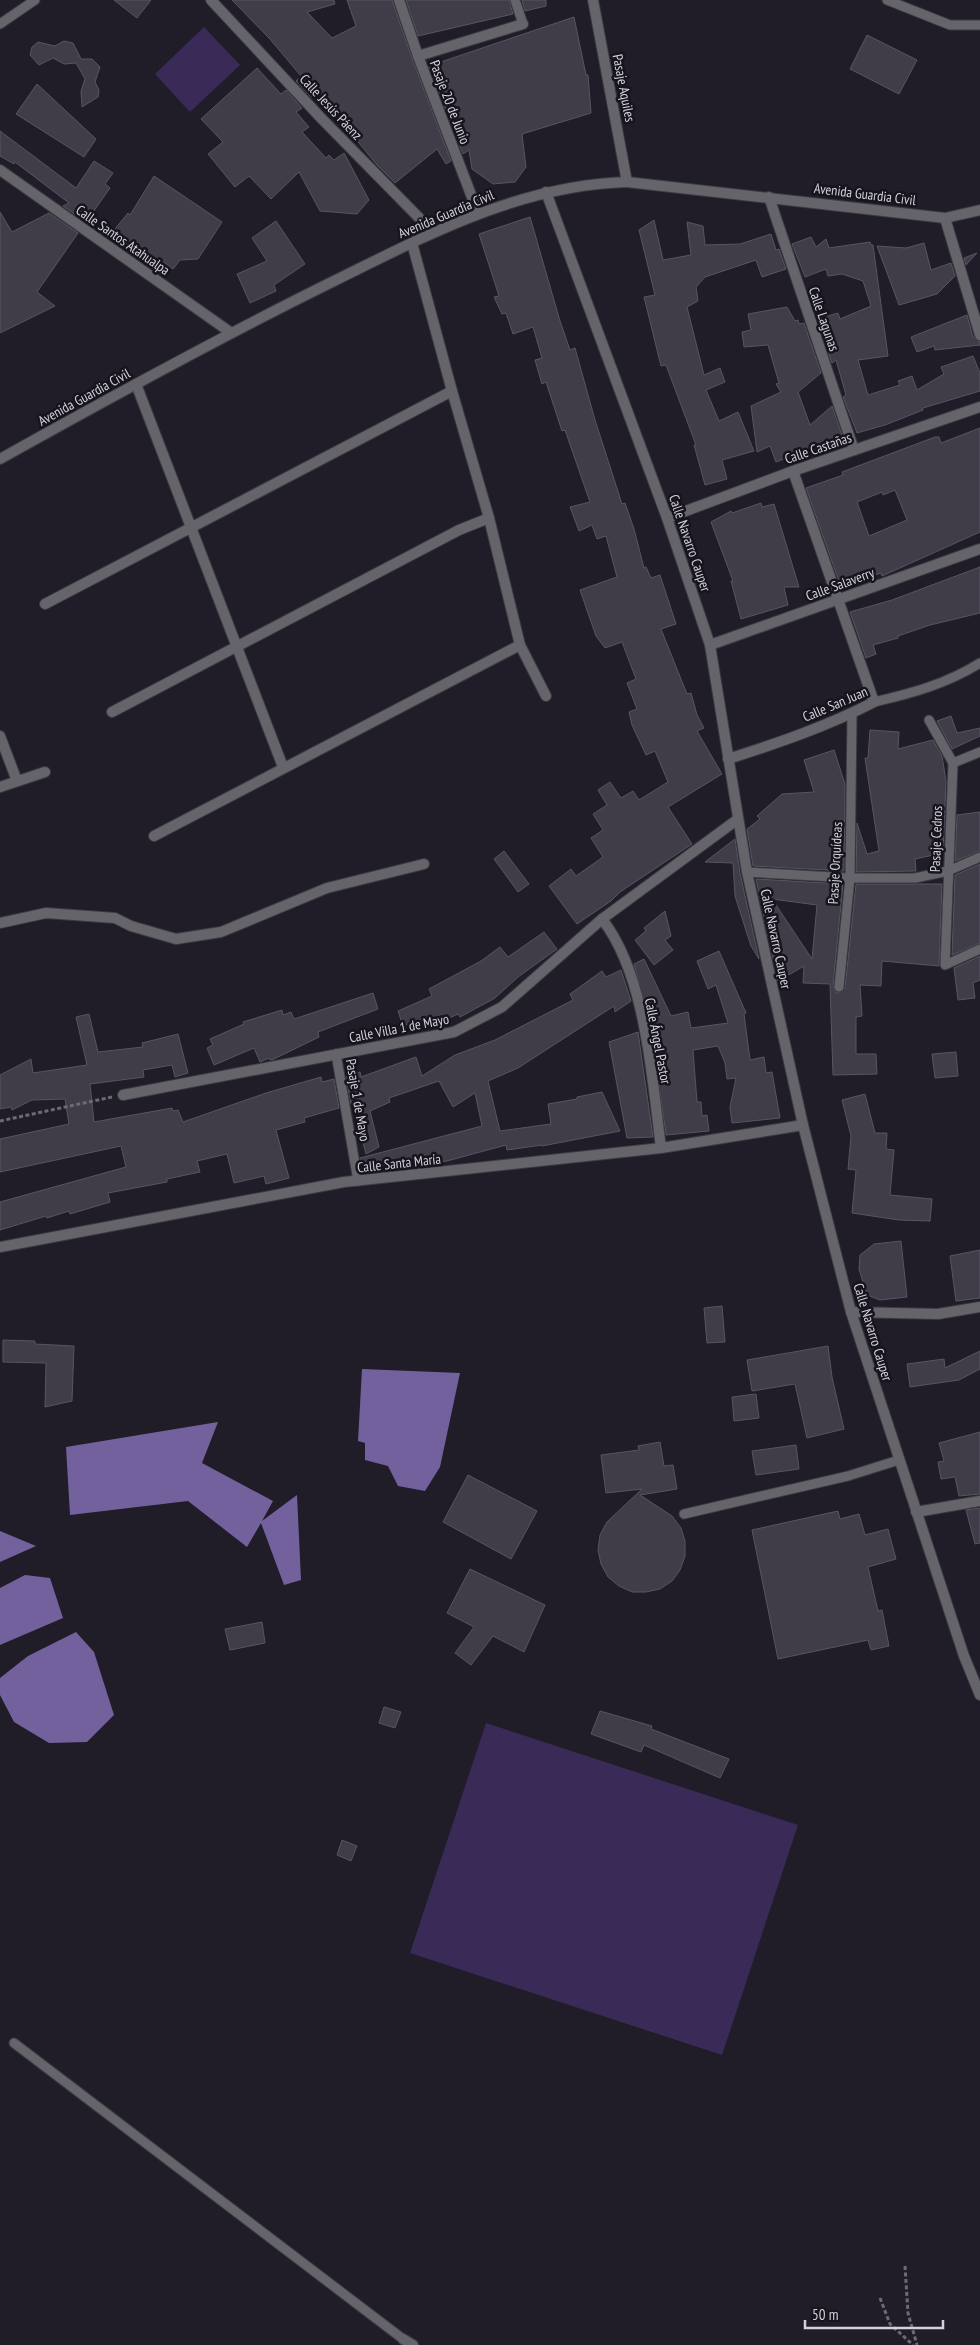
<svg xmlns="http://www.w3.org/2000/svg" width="980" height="2345" viewBox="0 0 980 2345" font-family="'PT Sans Narrow',sans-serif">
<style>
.green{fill:#392a58}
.water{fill:#73619d}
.building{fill:#403d49;stroke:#585562;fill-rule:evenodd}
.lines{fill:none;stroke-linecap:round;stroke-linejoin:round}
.service-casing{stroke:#3d3a44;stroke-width:11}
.minor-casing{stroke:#3d3a44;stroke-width:12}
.tertiary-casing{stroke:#3d3a44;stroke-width:12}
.path{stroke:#6d6a74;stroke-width:3;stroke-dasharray:4 2.5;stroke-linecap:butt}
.service{stroke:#65646a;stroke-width:9}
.minor{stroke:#65646a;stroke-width:10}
.tertiary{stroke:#65646a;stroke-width:10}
.labels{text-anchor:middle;stroke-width:5;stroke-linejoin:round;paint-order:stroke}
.street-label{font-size:14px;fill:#d3d1d9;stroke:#17141e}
</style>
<rect width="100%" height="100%" fill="#201d28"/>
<g class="green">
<polygon points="204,27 240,65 190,112 155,74"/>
<polygon points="486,1723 798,1825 722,2055 410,1953"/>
</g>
<g class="water">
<polygon points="362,1369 460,1373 440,1467 425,1491 398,1486 388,1466 365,1460 365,1443 358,1441"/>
<polygon points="218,1422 202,1463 273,1501 262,1521 297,1495 301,1580 284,1585 261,1523 247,1547 188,1501 70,1515 66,1447"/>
<polygon points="0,1531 36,1546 0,1562"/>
<polygon points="25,1575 50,1578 63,1618 0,1645 0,1588"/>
<polygon points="76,1632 94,1652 114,1715 87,1742 49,1743 14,1722 0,1695 0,1678 28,1656"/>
</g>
<g class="building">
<polygon points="114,0 151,0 137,18"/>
<polygon points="232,0 334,0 335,4 307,12 332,38 356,26 347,0 392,0 412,58 451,161 446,164 437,149 395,183 377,165 318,93 312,98 296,81 301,76 269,38"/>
<polygon points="406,0 509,0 513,14 418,36"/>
<polygon points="522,0 546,0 546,6 525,11"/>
<polygon points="574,17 586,75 588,75 591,113 522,134 526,167 515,182 493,184 472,169 469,150 463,154 429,66"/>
<polygon points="867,35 917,60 899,94 850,69"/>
<polygon points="64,41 73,43 81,59 92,59 100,67 95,82 99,90 98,97 82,107 81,91 85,79 76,63 64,64 53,58 39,65 30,55 32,47 38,42 55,46"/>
<polygon points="257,68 281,94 286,90 302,108 296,112 309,127 302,132 326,158 329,155 334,160 344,153 369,200 357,214 320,211 299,172 271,199 249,176 235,187 208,154 223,142 201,119"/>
<polygon points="37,84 96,139 84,157 16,114"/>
<polygon points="0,131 76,188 94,161 113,173 105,184 110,188 86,222 63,206 69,203 15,162 14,164 0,156"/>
<polygon points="154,176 222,222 198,259 180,260 173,269 158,258 152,266 110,235 128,213 130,215"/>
<polygon points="0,212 12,232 49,213 78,233 37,292 55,306 0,333"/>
<polygon points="530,217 560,321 570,350 575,348 595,420 622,504 625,503 634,529 644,568 646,567 651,578 660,575 676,624 661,629 687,694 691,693 697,715 704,728 697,731 722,774 668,807 692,844 620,892 611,901 577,924 549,886 571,869 576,876 603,857 591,838 603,830 593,814 607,805 598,790 610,782 621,798 633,791 639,800 668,782 655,751 646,755 632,725 629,712 637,709 627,683 636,679 622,642 605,648 596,636 580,590 617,577 606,536 597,539 592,525 579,531 570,507 590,502 565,430 562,431 546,382 542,384 535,360 542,358 533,327 513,334 506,313 502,314 494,297 499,296 479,234"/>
<polygon points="654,220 663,260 691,255 687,222 703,226 705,245 740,244 771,234 776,250 779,249 786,269 762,277 756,260 705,277 696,287 698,301 687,307 704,375 720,368 725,382 706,390 719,421 738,412 754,451 722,460 727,479 705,485 694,445 696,445 666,365 661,366 644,297 655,295 639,230"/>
<polygon points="276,221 305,264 274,285 276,291 250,303 237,274 267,261 252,238"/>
<polygon points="811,237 816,247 826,239 829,248 870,242 871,245 873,245 888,356 858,360 868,395 900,385 898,381 912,376 917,390 944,374 941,367 973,356 980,373 980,391 923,408 923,410 885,425 857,433 843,397 846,395 836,360 832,363 817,319 838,313 840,319 871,306 863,281 842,274 828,276 826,269 805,277 792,244"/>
<polygon points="924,243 931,270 951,263 955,276 937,294 899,305 877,246 906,248"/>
<polygon points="977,253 966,265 964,258"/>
<polygon points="787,307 795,321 798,320 799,324 804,323 821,373 798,392 810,425 832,406 842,435 820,451 819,446 776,462 770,446 757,452 751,406 781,392 776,384 779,383 768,345 744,347 742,332 751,330 748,314"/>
<polygon points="967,315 973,337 980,342 980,345 935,350 934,346 917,352 911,337"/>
<path d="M980,428v104l-98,44 -1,-3 -40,14 -35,-99 37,-13 -1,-3 93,-35h4l2,6zM895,490l12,30 -38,16 -12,-34 25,-10 1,3z"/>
<polygon points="761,503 762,507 774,504 799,587 784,587 788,605 741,619 731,581 733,581 711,522 731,511 732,513"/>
<polygon points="980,567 980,613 930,625 898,636 898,638 873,645 876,654 866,658 850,612 892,600"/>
<polygon points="951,716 957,733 980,728 980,736 952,749 937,721"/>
<polygon points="870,730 899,732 898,749 933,740 942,756 946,781 943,853 915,859 916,871 856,872 857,823 867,854 879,851 865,758 868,758"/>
<polygon points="834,750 845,784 844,871 753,866 747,829 760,819 757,816 782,794 814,792 804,760"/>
<polygon points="980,812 980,851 955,861 957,815"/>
<polygon points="735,839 740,873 759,959 751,946 735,896 733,863 705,862"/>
<polygon points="504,851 529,884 518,892 494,859"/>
<polygon points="980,864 980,943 952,955 955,875"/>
<path d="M756,879l87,5 -10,102 2,6 4,1 6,-5 11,-104h86l-3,82 -57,-5 -1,25 -21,-1 2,31 -6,1v37h20l1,20 -44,1 -3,-91 -27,-1 1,-17 -26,15zM772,899l45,6 -5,54z"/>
<polygon points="665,911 671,936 665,940 673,950 654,965 635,940 646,931 644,928"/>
<polygon points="544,932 557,949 518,977 495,998 460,1017 458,1014 432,1026 428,1017 403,1026 398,1011 432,996 429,989 481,961 500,947 508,957"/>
<polygon points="719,951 746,1013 744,1014 750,1060 764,1057 766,1073 772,1072 780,1118 732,1123 730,1107 736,1078 727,1079 725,1063 718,1046 693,1050 697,1102 701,1102 702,1116 707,1115 709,1131 666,1135 651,1027 634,964 644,959 671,1016 688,1012 691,1028 728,1023 716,985 708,989 697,961"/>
<polygon points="980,956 980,980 973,983 975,998 958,1000 954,968"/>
<polygon points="621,970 631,1001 615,1012 614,1006 518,1068 488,1081 500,1131 551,1124 548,1104 577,1099 577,1097 602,1092 620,1131 542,1146 542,1145 507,1150 506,1145 447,1161 403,1166 402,1162 363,1168 360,1158 482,1126 475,1093 453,1107 439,1081 389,1098 390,1102 370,1111 379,1147 366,1154 353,1104 351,1104 346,1076 360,1072 361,1077 416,1057 422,1076 455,1055 495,1040 573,1000 570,994 602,971 606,977"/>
<polygon points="373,993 378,1009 318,1032 319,1037 274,1059 270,1060 269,1058 260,1062 254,1048 214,1065 207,1048 213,1045 210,1039 244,1024 243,1022 282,1010 283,1015 291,1012 294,1019"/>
<polygon points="89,1014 98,1052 143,1047 142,1043 178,1034 188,1073 175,1077 172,1065 143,1070 144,1077 90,1084 94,1122 172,1108 173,1111 178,1110 183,1122 266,1093 321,1077 322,1082 334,1079 339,1108 304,1118 305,1122 276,1130 289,1178 266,1184 264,1176 234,1183 227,1154 197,1161 200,1172 167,1179 167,1182 108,1193 110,1202 70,1214 69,1211 47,1218 46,1216 0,1230 0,1202 126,1167 121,1146 0,1172 0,1139 69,1124 65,1099 32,1100 12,1110 11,1107 0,1109 0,1075 31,1059 33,1073 87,1065 76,1017"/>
<polygon points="638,1032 653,1137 627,1138 609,1042"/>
<polygon points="956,1052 958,1076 935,1078 932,1054"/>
<polygon points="865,1094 875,1133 887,1133 886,1149 894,1150 890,1195 932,1199 930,1221 899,1220 852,1213 856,1170 848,1169 851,1136 842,1100"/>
<polygon points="901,1241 907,1297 880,1300 867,1295 859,1269 860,1255 874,1244"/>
<polygon points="980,1250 980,1298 956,1301 950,1256"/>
<polygon points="722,1306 725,1342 707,1343 704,1308"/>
<polygon points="3,1340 35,1341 35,1344 74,1346 72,1401 45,1407 46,1363 3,1362"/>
<polygon points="828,1346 832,1377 844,1429 807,1438 795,1384 752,1391 747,1360"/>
<polygon points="980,1351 980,1369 959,1380 910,1387 907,1364 944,1359 945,1368"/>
<polygon points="756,1394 759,1418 734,1421 732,1397"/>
<polygon points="980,1432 980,1494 959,1496 955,1477 941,1479 938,1462 944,1461 939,1443"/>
<polygon points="660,1442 664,1466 673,1465 677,1489 640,1495 672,1516 681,1528 685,1541 685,1556 680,1570 672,1581 660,1589 646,1592 632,1592 619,1586 608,1577 601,1564 598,1550 600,1535 607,1522 642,1489 606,1493 601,1455 639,1450 638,1446"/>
<polygon points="796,1445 799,1469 756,1475 752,1451"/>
<polygon points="468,1475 537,1511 511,1559 443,1522"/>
<polygon points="980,1508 980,1543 975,1544 966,1510"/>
<polygon points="838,1511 840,1519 859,1514 865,1535 888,1529 896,1559 868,1567 878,1611 882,1610 889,1646 871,1650 868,1640 778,1659 752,1530"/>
<polygon points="470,1569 545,1605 524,1652 493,1636 471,1665 455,1653 474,1627 447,1613"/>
<polygon points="262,1622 265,1643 230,1650 225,1629"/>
<polygon points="384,1707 401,1712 395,1728 379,1723"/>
<polygon points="600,1711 652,1726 651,1729 729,1759 720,1778 644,1745 641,1752 591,1734"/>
<polygon points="342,1840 357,1846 351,1861 337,1855"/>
</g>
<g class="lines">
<g class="service-casing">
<g id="service">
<polyline points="515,0 523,24"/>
<polyline points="887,0 950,25 980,25"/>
<polyline points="0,24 35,0"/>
<path d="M874,702c39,-9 72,-18 106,-39"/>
<polyline points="929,720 953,763 945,965 980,949"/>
<polyline points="953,763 980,752"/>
<polyline points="747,872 850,878 915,878 948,871 980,857"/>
<polyline points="839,987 850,878 852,714"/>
<polyline points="336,1054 358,1181"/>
<polyline points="684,1514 848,1476 899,1460"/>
<polyline points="14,2043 403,2339"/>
</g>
</g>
<g class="minor-casing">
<g id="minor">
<polyline points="211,0 321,118 433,232"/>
<polyline points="399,0 418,56 478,213"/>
<polyline points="418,56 523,24"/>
<polyline points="0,170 230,332"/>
<polyline points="546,192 667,518 710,645 747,872 803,1125 851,1312 964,1656 980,1695"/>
<polyline points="769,197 854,450"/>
<polyline points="945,218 980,335"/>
<polyline points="412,243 452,391 489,518 520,645 546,696"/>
<polyline points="136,384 283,767"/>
<path d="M0,459c111,-62 222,-123 336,-179 93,-46 185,-95 291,-98l-34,-182"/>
<polyline points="667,518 793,471 980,407"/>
<polyline points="45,604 452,391"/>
<polyline points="710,645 980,549"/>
<polyline points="112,712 459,530 489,518"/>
<polyline points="0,736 17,781"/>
<path d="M728,759c50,-16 100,-33 146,-57l-81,-231"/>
<polyline points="0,787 45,772"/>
<polyline points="154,836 520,645"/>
<path d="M602,919c44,56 50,160 59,229"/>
<polyline points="0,923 46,913 115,918 131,926 176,939 221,932 327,888 424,864"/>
<polyline points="123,1095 454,1032 502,1007 602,919 738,819"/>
<polyline points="0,1247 344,1182 661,1148 803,1125"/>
<polyline points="851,1312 938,1314 980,1307"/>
<polyline points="916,1512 980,1501"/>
<polyline points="403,2339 413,2345"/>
</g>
</g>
<g class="tertiary-casing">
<polyline id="tertiary" points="627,182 945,218 980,210"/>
</g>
<g class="path">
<polyline points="0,1121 112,1097"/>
<polyline points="905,2266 908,2313 917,2345"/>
<polyline points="880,2298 890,2324 913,2345"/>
</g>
<use href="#service" class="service"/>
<use href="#minor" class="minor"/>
<use href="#tertiary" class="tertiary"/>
</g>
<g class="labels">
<g class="street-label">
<text transform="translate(624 88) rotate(79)" y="5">Pasaje Aquiles</text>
<text transform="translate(450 102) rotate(69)" y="5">Pasaje 20 de Junio</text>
<text transform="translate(331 107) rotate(47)" y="5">Calle Jesús Páenz</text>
<text transform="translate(865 194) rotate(7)" y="5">Avenida Guardia Civil</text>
<text transform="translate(446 214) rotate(-23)" y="5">Avenida Guardia Civil</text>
<text transform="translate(123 240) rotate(35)" y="5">Calle Santos Atahualpa</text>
<text transform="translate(824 319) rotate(71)" y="5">Calle Lagunas</text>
<text transform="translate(84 397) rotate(-29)" y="5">Avenida Guardia Civil</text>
<text transform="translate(818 448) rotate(-19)" y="5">Calle Castañas</text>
<text transform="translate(690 543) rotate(71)" y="5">Calle Navarro Cauper</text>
<text transform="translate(840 584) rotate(-20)" y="5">Calle Salaverry</text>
<text transform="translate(835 704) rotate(-23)" y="5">Calle San Juan</text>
<text transform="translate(936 839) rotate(-88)" y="5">Pasaje Cedros</text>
<text transform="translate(835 863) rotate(-87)" y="5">Pasaje Orquídeas</text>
<text transform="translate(776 939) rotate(78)" y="5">Calle Navarro Cauper</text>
<text transform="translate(399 1028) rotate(-11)" y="5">Calle Villa 1 de Mayo</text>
<text transform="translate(658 1041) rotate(79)" y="5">Calle Ángel Pastor</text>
<text transform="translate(358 1100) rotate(80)" y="5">Pasaje 1 de Mayo</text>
<text transform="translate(399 1163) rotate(-6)" y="5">Calle Santa María</text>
<text transform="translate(873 1332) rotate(73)" y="5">Calle Navarro Cauper</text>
</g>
</g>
<path d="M805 2320v8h138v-8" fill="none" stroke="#d3d1d9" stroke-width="2.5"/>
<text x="812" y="2320" font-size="15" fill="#d3d1d9" stroke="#17141e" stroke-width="4" paint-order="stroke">50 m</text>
</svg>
